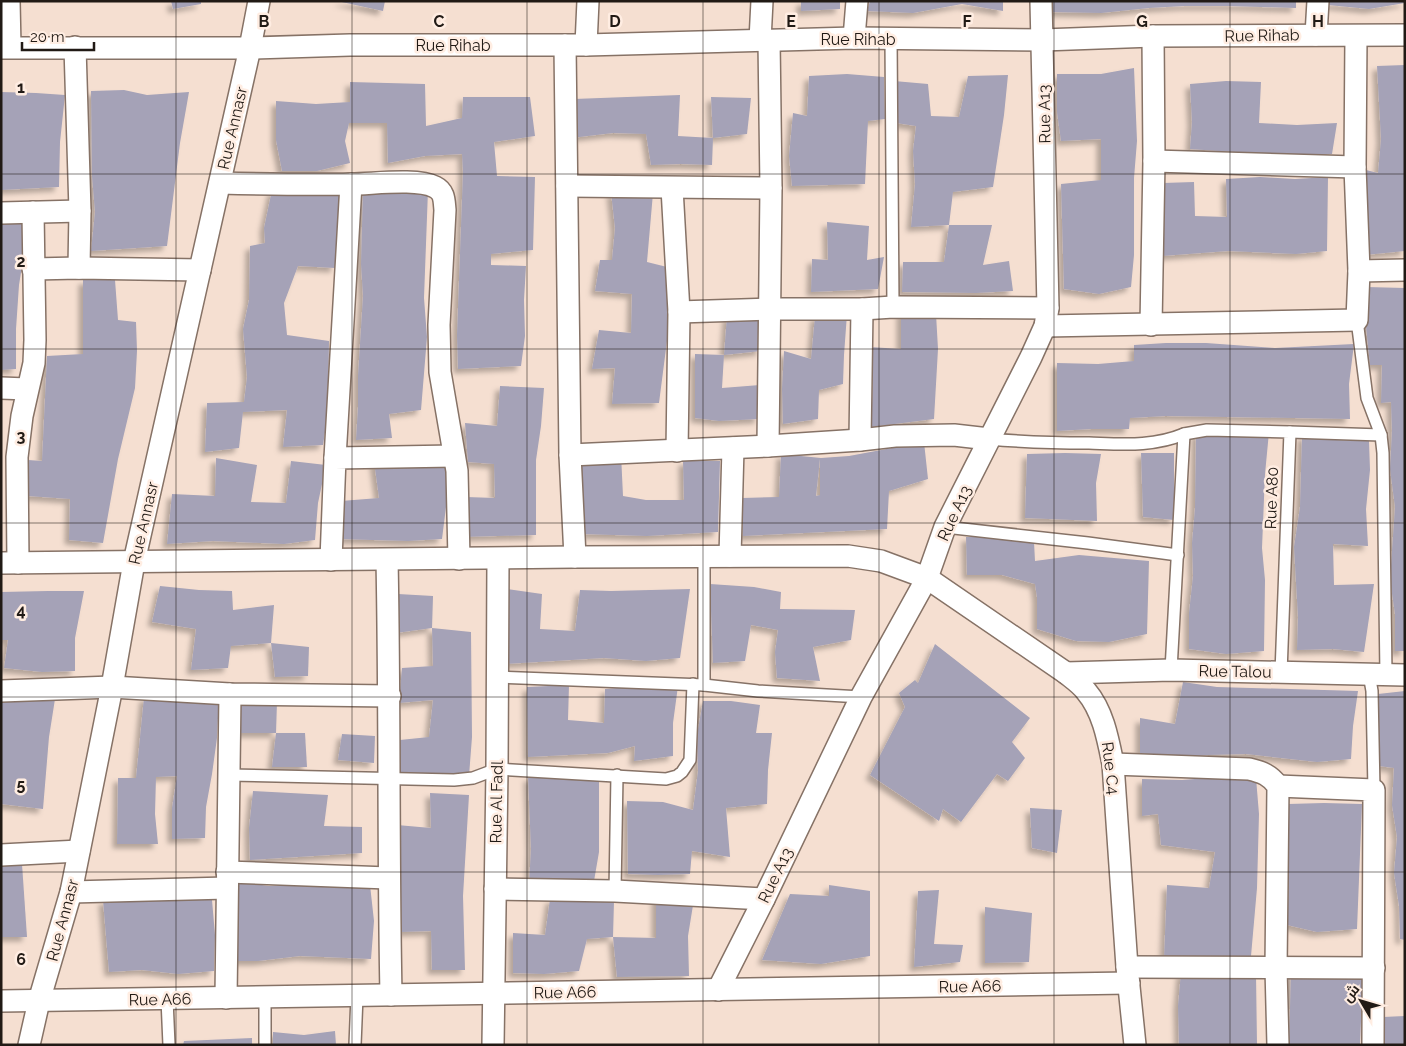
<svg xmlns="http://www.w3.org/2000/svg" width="1406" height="1046" viewBox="0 0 1406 1046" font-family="Raleway,Cairo,sans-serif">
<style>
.building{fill:#a5a2b7;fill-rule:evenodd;filter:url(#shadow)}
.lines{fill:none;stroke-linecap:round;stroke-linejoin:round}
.lane-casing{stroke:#867266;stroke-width:14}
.street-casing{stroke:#867266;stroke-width:24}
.lane{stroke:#fff;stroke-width:11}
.street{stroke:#fff;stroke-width:21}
.grid{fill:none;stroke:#211a15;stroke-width:1;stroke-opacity:0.55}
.labels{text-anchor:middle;stroke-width:5;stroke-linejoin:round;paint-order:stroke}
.street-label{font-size:16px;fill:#211a15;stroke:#ffede2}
.grid-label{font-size:16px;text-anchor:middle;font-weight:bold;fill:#211a15;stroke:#ffede2;stroke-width:5;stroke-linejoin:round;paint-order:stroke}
</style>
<defs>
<filter id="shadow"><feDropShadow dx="-4.5" dy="4.5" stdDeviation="2.5" flood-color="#0004"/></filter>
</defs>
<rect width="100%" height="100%" fill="#f5dfd1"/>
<g class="building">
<polygon points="171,1 201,1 201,4 173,9"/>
<polygon points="337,1 385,1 383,11"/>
<polygon points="801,1 840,1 840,9 801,11"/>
<polygon points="870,1 1003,1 1003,11 962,4 913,13 867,11"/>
<polygon points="1051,1 1296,1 1296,8 1228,6 1184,6 1149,8 1101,13 1050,12"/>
<polygon points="1329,1 1405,1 1405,3 1369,9 1328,5"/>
<polygon points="1405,65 1405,251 1365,255 1366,170 1378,173 1381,139 1377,66"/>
<polygon points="1134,68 1137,141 1134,178 1134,255 1131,287 1099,294 1064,289 1061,184 1101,180 1101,139 1061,141 1057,112 1057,74 1101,74"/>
<polygon points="847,74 884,77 885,119 868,121 865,184 792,186 789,156 793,113 807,116 809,76"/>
<polygon points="1008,75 1004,115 993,187 953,192 949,225 911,227 915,184 913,151 916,126 896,123 894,81 928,84 931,116 959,117 968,76"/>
<polygon points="1226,81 1261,82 1259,123 1297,125 1337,123 1332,154 1263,154 1190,149 1192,122 1190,84"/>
<polygon points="350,82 425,84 426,126 462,118 463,97 530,97 535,136 494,142 497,176 535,177 533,250 491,254 491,265 526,266 524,300 525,336 521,366 458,369 457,335 463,172 462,154 425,156 388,163 387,123 349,123 345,141 350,163 317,171 282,171 276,140 276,101 316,104 350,102"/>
<polygon points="124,90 147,95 189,92 180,143 167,246 91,251 95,212 92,176 91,91"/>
<polygon points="1,92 36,93 65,95 60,142 59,187 1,190"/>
<polygon points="680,95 678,136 713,138 712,165 681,164 651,165 646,134 613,133 571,138 574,99"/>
<polygon points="711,97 751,98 747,134 713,138"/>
<polygon points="1260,177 1295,179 1328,177 1327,251 1296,254 1228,251 1162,256 1163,183 1194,182 1195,216 1227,217 1226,179"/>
<polygon points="363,189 428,190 424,298 427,337 421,410 389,414 392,438 356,440 358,407 358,376 363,296 361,264"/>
<polygon points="272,190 343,194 337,234 335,268 298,266 284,303 287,335 329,341 328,413 323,445 283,447 287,410 243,412 239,448 205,452 207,403 244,402 247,377 243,329 249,300 250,246 265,243 264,228"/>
<polygon points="611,192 653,193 647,262 671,268 668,333 659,403 612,404 615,368 592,369 599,330 631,333 632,294 595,291 600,260 612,260 615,228"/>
<polygon points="1,220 24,223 23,260 19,285 16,329 16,369 1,370"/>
<polygon points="827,222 869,226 867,260 884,257 878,289 811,292 812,259 828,260"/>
<polygon points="949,225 992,225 983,265 1009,261 1013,291 976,293 902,292 903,262 944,262"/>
<polygon points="83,280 115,280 118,320 136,322 137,351 135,388 118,459 103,543 69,540 70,499 28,496 28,460 42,461 47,356 83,354"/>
<polygon points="1366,287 1405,288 1405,651 1395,651 1395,614 1390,580 1395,507 1390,469 1392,431 1391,402 1381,403 1382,365 1370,365 1366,326"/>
<polygon points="901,311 936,314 938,349 934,419 871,427 873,383 870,347 901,349"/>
<polygon points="759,313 761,351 724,355 727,316"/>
<polygon points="847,314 844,355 843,384 819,390 818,419 783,424 782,389 784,351 811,359 815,316"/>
<polygon points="1166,343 1206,343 1275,348 1354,344 1349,384 1350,419 1166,416 1130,418 1129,429 1091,429 1057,431 1057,363 1098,364 1134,361 1134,345"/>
<polygon points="695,354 724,355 722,388 760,385 759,419 719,421 695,418"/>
<polygon points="500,386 544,388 541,426 536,460 536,535 461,537 466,497 495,498 494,464 468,462 465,423 497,426"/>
<polygon points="1269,432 1265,474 1262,548 1265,580 1264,651 1226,654 1189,649 1189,613 1193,576 1192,543 1195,508 1196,433"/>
<polygon points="1302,435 1336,440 1369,441 1370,470 1366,509 1368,546 1333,544 1334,585 1374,584 1364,652 1333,649 1297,650 1298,617 1294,547 1300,507"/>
<path d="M924,442l4,37 -39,12 -2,38 -144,7 -1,-38 37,-1 2,-43 40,4 28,-2zM820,459v36l-4,1z"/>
<polygon points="1065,453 1101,454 1096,483 1097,521 1025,518 1027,454"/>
<polygon points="1141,453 1174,453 1174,520 1143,517"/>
<polygon points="621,454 623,496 646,500 684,500 683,461 720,461 718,532 647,536 581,534 581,458"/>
<polygon points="216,458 257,465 251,502 286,503 291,461 326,465 318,503 315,540 284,544 213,541 167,544 172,494 215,496"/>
<polygon points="452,459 442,539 408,541 338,539 341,501 379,498 374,461"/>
<polygon points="966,537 1001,537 1034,542 1035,561 1079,555 1149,561 1147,634 1109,642 1076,641 1037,629 1037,597 1035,584 1002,575 967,575"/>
<polygon points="710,584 754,587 781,592 780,609 855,610 851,640 813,647 820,681 777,678 775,652 778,630 751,625 745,661 713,663"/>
<polygon points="160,586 199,590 232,591 233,610 274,605 271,643 231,646 228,668 191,670 196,629 152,622"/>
<polygon points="507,589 542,594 540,629 575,631 580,590 611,591 690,589 680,658 646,661 604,658 505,664"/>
<polygon points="48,591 84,591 75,638 75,671 42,672 4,668 8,640 1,640 1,592"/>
<polygon points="398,594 433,596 432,628 396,633"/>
<polygon points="432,628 471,632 472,737 469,776 427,773 397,774 400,740 429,737 433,700 399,703 402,668 433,666"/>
<polygon points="271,643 309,647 308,676 275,677"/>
<polygon points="935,644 1030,718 1012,742 1025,758 1008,781 997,774 961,822 943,809 939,821 870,775 905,707 899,693 915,680 918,683"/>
<polygon points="1183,682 1217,687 1358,691 1353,726 1351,759 1317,762 1246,754 1208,755 1175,758 1140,753 1140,718 1175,724"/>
<polygon points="569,685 568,720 604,723 605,689 641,686 678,686 673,723 673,756 634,761 635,746 608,753 528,757 527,687"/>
<polygon points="1405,691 1405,940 1400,939 1399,906 1394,873 1397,837 1392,805 1394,768 1379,766 1378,694"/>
<polygon points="144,697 219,698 217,738 212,774 206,807 205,838 172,839 172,808 177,776 156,777 155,814 158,844 117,844 118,778 136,778"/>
<polygon points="1,698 55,699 49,737 43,809 1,804"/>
<polygon points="277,701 276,733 240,733 237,704"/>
<polygon points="703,701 731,701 760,705 756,733 772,733 768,770 767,804 726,808 730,857 692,851 690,874 658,875 628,874 627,801 663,802 693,810 698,771 697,735"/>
<polygon points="276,733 305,733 307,767 272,767"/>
<polygon points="342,734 375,736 374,763 338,760"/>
<polygon points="528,777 599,778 599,852 594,881 529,884 531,849"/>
<polygon points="1220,777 1256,778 1259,814 1257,888 1251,956 1205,959 1164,959 1167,885 1209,888 1215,852 1161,845 1158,814 1142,816 1142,779 1182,780"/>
<polygon points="253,791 328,795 324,826 362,827 362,853 250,860 249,828"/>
<polygon points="430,793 469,795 463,896 465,970 432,970 431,931 400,932 397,825 431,828"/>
<polygon points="1324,803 1362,804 1357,929 1317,932 1287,925 1289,888 1288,804"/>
<polygon points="1030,808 1062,810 1057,853 1032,848"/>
<polygon points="1,863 22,864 27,937 1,937"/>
<polygon points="233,881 269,886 339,882 370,885 374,921 371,959 300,956 258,961 231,961"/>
<polygon points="829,885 870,891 870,956 821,964 762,960 790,894 829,896"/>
<polygon points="939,890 934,944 963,945 960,962 914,967 918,891"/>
<polygon points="656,895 694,899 688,936 689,976 617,977 613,937 656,938"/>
<polygon points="550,899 614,901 613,937 587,939 579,971 544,974 513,973 513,933 545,935"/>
<polygon points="103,900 212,900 215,935 214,971 178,974 142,970 109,972"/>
<polygon points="985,907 1032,913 1029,962 985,963"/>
<polygon points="1291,971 1363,974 1360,1045 1289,1045"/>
<polygon points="1181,972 1221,978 1256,974 1257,1045 1179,1045 1178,1006"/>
<polygon points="1405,1016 1405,1045 1383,1045 1383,1017"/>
<polygon points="335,1031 336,1045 273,1045 273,1032 304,1035"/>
<polygon points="252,1038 252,1045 183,1045 184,1041"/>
</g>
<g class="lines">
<g class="lane-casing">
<g id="lane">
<polyline points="891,38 893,307"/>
<polyline points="1357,320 1367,398 1381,435 1383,453 1386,675"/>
<polyline points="1290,432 1381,435"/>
<polyline points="1184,434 1207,430 1290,432 1281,673"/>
<path d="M989,439c34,3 67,4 100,4 33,1 64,4 95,-9l-13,236"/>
<polyline points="945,527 1088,543 1178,555"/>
<polyline points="704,557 704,685"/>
<polyline points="1369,674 1372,691 1374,790"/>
<polyline points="497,677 704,685 758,691 861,697"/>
<polyline points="229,775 454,780 473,778 497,769 666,779 677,776 682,772 690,760 693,684"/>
<polyline points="615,891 617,775"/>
<polyline points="265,997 265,1045"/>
<polyline points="167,999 169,1045"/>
<polyline points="355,1045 357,996"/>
</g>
</g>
<g class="street-casing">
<g id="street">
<polyline points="9,1 10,47"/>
<polyline points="1316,35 1318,1"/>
<polyline points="854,38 857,1"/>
<polyline points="760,40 762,1"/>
<polyline points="565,45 570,455 575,557"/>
<polyline points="586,45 588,1"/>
<polyline points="75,47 80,211 79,268"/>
<polyline points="1,48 250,48 350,45 586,45 854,38 1043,40 1153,36 1405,35"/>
<polyline points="1154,161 1355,167"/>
<path d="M220,183c43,1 87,2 131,1 22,0 66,-6 84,3 10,5 9,14 10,23l-6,115 1,47 17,99 2,88"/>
<polyline points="567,186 771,188"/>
<polyline points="672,188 679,312 677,451"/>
<polyline points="1,213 80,211"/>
<polyline points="33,269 79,268 200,270"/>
<polyline points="1359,271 1405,270"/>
<polyline points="679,312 770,309 862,309 893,307 1048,308"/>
<polyline points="1151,325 1154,161 1153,36"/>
<polyline points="1045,326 1357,320 1359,271 1355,167 1356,36"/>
<polyline points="1,388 27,389"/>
<polyline points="860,440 862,309"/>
<polyline points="768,446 771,188 769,40"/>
<polyline points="570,455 768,446 860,440 895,436 954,435 989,439"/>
<polyline points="335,458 351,184"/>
<polyline points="730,556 733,448"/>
<polyline points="331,560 335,458 454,456"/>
<path d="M387,560c3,145 1,290 4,435"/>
<path d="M1,563l574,-6 273,-1 33,5 46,17 139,95c6,5 15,11 20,18 17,20 22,48 27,73l14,203 8,78"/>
<polyline points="18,563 17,457 22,416 34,363 35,340 33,212"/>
<polyline points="1066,673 1171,670 1405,675"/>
<polyline points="1,691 112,687 230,694 390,696"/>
<path d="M1113,764l136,5c13,3 21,6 29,17l-2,182 2,77"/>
<polyline points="1278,786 1374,790 1373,1045"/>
<polyline points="1,855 79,851"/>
<polyline points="227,872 388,878"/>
<polyline points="495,889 615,891 764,899"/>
<polyline points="71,892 227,888"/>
<polyline points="1127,967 1374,968"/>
<polyline points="718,990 764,899 861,697 927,578 945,527 1031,357 1045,326 1048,308 1041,1"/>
<polyline points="226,998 230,694"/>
<polyline points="1,1001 1129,983"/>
<polyline points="29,1045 39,1001 71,892 112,687 134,562 250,48 259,1"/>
<polyline points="493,1045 497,769 498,559"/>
</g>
</g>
<use href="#lane" class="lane"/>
<use href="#street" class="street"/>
</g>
<path class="grid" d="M176,1v1044M352,1v1044M527,1v1044M703,1v1044M879,1v1044M1054,1v1044M1230,1v1044M1,174h1404M1,349h1404M1,523h1404M1,697h1404M1,872h1404"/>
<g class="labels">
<g class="street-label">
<text transform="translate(1262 35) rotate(-1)" y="6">Rue Rihab</text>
<text x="858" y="45">Rue Rihab</text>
<text x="453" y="51">Rue Rihab</text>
<text transform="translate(1044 114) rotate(-91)" y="6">Rue A13</text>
<text transform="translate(232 128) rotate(-77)" y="6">Rue Annasr</text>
<text transform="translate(1271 498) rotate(-88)" y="6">Rue A80</text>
<text transform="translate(954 513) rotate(-65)" y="6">Rue A13</text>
<text transform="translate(143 523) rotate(-77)" y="6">Rue Annasr</text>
<text transform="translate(1235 671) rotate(1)" y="6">Rue Talou</text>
<text transform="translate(1111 768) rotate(83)" y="6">Rue C4</text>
<text transform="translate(496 802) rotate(-89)" y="6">Rue Al Fadl</text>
<text transform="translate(775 875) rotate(-64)" y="6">Rue A13</text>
<text transform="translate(62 920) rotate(-75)" y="6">Rue Annasr</text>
<text transform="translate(970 986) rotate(-1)" y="6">Rue A66</text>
<text transform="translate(565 992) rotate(-1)" y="6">Rue A66</text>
<text transform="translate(160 999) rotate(-1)" y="6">Rue A66</text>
</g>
</g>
<g class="grid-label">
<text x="264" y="27">B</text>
<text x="439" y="27">C</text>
<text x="615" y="27">D</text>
<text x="791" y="27">E</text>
<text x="967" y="27">F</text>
<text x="1142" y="27">G</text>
<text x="1318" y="27">H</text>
<text x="21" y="93">1</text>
<text x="21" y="267">2</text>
<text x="21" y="442">3</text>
<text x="21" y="616">4</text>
<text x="21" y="790">5</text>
<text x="21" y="965">6</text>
</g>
<rect width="1406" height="1046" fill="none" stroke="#211a15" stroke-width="5"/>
<g transform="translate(1361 1001) rotate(308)" stroke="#ffede2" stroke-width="4" paint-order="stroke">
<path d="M0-4L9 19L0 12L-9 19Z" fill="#211a15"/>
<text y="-8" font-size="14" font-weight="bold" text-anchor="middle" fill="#211a15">ش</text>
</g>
<path d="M22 42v8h72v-8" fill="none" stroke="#211a15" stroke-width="2.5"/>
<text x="30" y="42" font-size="15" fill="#211a15" stroke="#ffede2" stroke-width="4" paint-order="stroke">20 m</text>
</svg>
